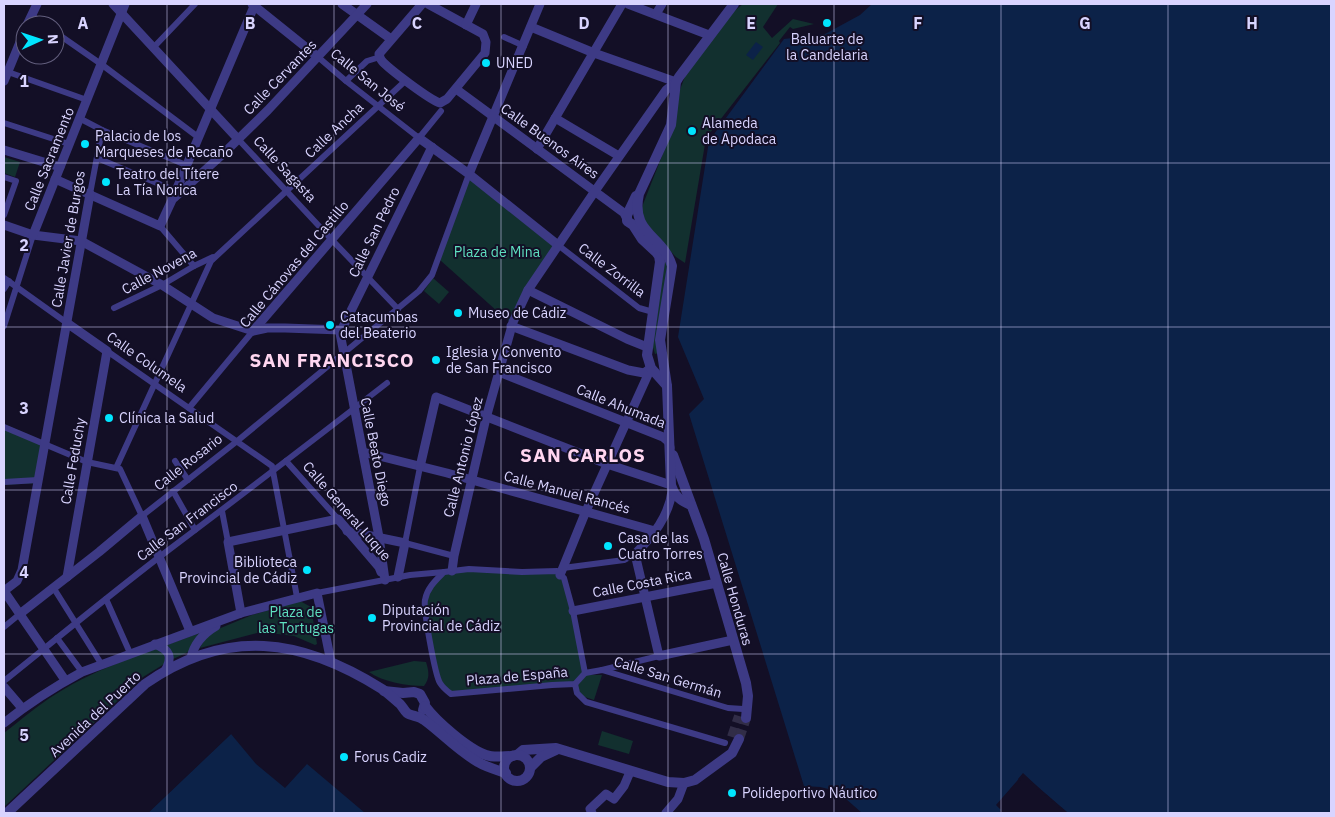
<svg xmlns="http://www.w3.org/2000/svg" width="1335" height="817" viewBox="0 0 1335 817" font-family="'IBM Plex Sans',sans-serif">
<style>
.green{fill:#12302f}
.water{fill:#0c2248}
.pier{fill:#130f26}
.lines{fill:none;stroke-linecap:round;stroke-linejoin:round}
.tertiary-tunnel{stroke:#312d47;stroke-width:10;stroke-dasharray:10 5;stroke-linecap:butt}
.pedestrian{stroke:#3d3a85;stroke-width:6}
.minor{stroke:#3d3a85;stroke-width:9}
.tertiary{stroke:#3d3a85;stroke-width:10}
.grid{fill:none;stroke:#d9d4ff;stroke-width:1;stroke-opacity:0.55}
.poi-dot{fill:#00e5ff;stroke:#130f26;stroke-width:2}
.labels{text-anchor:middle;stroke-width:4;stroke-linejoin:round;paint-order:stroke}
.poi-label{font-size:14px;fill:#d9d4ff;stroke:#130f26;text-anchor:start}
.street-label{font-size:14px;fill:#d9d4ff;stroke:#130f26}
.park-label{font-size:14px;fill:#5fe0c0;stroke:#130f26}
.district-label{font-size:19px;font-weight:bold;letter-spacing:1px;fill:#ffd6f0;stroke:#130f26}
.grid-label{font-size:16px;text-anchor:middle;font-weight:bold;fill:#d9d4ff;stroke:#130f26;stroke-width:4;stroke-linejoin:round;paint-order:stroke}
</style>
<rect width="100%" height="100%" fill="#130f26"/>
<g class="green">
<polygon points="743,4 778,4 763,27 772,38 793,19 814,24 793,29 790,27 779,41 780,43 706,138 685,263 676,257 646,226 640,212 669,138 679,92 686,74 727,17"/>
<polygon points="4,157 20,162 15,177 4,173"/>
<polygon points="469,174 558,245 513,322 507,320 440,260"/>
<polygon points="641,231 669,257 659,353 655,354 652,344 664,267"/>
<polygon points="433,278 449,292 439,304 424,291"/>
<polygon points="4,424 43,441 40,483 4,485"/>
<polygon points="557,571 564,578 585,673 575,684 451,694 441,684 425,615 427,593 444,572"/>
<polygon points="300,601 311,607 317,644 315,645 294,636 261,632 200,648 205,638 211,632 252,615"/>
<path d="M200,633l-10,18 -21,10 -26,16 -139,130v-74c17,-13 34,-28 52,-39 44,-28 95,-43 144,-61z"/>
<path d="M414,661l12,1c3,10 4,16 -2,24 -17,0 -41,-4 -55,-14z"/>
<polygon points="586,675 602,675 594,700 579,695 578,685"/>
<polygon points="602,731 633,741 629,754 598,745"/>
</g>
<g class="water">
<polygon points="872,4 1331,4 1331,813 1068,813 1023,774 996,805 1001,810 999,813 862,813 837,791 820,787 804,786 689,414 704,399 678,337 709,141 784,39 825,34 860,15"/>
<polygon points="756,42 763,47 753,60 746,55"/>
<polygon points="231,734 256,764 285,788 307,764 365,813 148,813"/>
</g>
<g class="pier">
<polygon points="229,732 231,734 148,813 146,813"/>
<polygon points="1023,773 1041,790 1068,813 1065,813 1023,777 1020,781 1018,779"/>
</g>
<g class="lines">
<g class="tertiary-tunnel">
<polyline points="732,737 739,716"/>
<polyline points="739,739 746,718"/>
</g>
<g class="pedestrian">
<polyline points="31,15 45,25"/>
<polyline points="55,32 101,64 198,137"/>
<polyline points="504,37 524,46"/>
<polyline points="153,48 195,4"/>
<polyline points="318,57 346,81 419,138 441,111"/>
<polyline points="8,72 87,100"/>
<polyline points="346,81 367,61 380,57"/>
<polyline points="79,118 102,130 186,165"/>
<polyline points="4,123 69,144"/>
<polyline points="238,139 332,240 398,309"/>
<polyline points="97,158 176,191"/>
<polyline points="4,177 16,181 4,215"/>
<polyline points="90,194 102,130"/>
<polyline points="160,226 194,266"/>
<polyline points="558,245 639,308 653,312"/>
<polyline points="4,278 67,323"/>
<polyline points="4,289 9,281"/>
<polyline points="114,308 162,285 194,266 213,257"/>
<polyline points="4,326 33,235"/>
<polyline points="107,351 272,466 297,597"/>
<polyline points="189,408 253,331"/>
<polyline points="4,427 87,462 120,469 142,516 236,442 419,291 432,275 469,174"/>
<polyline points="175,461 188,480"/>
<polyline points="286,461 338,519"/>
<polyline points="420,467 405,543 454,556"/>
<polyline points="116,468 211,261 403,83"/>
<polyline points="4,482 38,480"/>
<polyline points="173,491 195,530"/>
<polyline points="222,511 228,542"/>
<polyline points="563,568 624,560 635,554"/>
<path d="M469,569l53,3 35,-1 7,7 9,33 12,62 -10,11 -23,1 -101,9c-4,-3 -8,-6 -11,-11 -5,-8 -17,-74 -15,-83 2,-12 11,-20 19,-28z"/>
<polyline points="53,587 102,665"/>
<polyline points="317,593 410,575 444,572"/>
<polyline points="106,599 130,653"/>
<polyline points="4,627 21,613"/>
<polyline points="57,638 82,672"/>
<polyline points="602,670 659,656"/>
<polyline points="585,673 602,670 728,708 743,709"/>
<path d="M4,681c51,-41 102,-83 154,-123 77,-58 153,-116 229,-175"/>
<polyline points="575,684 577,693 586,702 725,743"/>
</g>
<g class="minor">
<polyline points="113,4 238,139"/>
<polyline points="252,4 318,57"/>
<polyline points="342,4 391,39"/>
<path d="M422,4l-43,50c1,3 1,5 3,7 7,8 48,39 58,42l7,-4 38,-46 1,-11 -3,-8 -55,-30"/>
<polyline points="628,4 709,35"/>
<polyline points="656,14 662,4"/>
<polyline points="27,25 37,4"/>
<polyline points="466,25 476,4"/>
<polyline points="531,27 594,53 676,82"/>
<polyline points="4,81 25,30"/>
<polyline points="456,89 624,213 626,217"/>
<polyline points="555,118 619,156"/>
<polyline points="537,149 622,4"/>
<polyline points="4,150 60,167"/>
<polyline points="469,174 540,4"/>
<polyline points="55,179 160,226 172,200 255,4"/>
<polyline points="174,198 223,154 268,110 367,4"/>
<polyline points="4,225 33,235 81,241 162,285 213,318 253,331 267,328 285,328 341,330"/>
<polyline points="33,235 125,4"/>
<polyline points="528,290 627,339 647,347"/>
<polyline points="67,323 107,351 67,577"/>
<polyline points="511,326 628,370 644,373 651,368"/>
<polyline points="253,331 419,138 469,174 558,245"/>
<polyline points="499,372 663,437 669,442 670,448"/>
<polyline points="363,452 447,473 655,531"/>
<polyline points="420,467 436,397 607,464 671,485"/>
<path d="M672,491c-3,25 -19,45 -37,63l24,102 74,-16"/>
<polyline points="347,531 405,543 398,577"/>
<polyline points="452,571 454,556 486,418 513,322 528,290 595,191 666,90 676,82"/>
<polyline points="560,575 586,511 651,368"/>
<polyline points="385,580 379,537 340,333 432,147"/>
<polyline points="4,591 17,581 22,570 90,194"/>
<polyline points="4,591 65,680"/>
<polyline points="573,611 717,583"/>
<polyline points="21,613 99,552 142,516 190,631"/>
<polyline points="241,613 228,542 338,519 379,567 381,572"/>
<path d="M155,644c15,6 18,13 10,27"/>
<path d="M191,658c3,-14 13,-25 25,-32"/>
<polyline points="4,687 22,708"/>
<path d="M4,723c25,-20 50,-36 78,-51l159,-59 76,-20 14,69"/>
<polyline points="592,813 590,809 606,794 614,799 624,786 630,772"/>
<polyline points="666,813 678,799 684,783"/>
</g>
<g class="tertiary">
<polyline points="636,196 627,215 627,221 633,225 642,239 656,252 659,256 660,262 647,355 651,368 667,386"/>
<polyline points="673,455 704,539 746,683 748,696 746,718"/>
<path d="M691,505c-10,-4 -17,-9 -20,-20l-4,-99 -7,-46 12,-74c-9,-31 -42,-32 -33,-72l32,-69 5,-43 3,-5 55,-73"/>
<polyline points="384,691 403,693 414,692 420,694 425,703 423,710"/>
<path d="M425,706c11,15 43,43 61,49 8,3 18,1 27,1"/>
<polyline points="517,755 523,750 556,748 668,782 684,783 695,780 732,753 739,739"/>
<circle cx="517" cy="768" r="13"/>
<polyline points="530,768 541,757 556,750"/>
<path d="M7,813l138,-129c82,-57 156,-46 237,5 6,4 12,10 18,15 2,2 4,6 7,9 4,3 12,3 17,7 18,13 34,31 54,42 8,5 19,8 28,11"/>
</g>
</g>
<path class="grid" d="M167,4v809M334,4v809M501,4v809M668,4v809M834,4v809M1001,4v809M1168,4v809M4,163h1327M4,327h1327M4,490h1327M4,654h1327"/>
<g class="poi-dot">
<circle cx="827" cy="23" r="5"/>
<circle cx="486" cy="63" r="5"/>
<circle cx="692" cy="131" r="5"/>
<circle cx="85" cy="144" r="5"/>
<circle cx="106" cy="182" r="5"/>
<circle cx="458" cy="313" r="5"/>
<circle cx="330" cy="325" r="5"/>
<circle cx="436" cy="360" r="5"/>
<circle cx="109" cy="418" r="5"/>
<circle cx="608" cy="546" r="5"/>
<circle cx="307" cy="570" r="5"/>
<circle cx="372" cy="618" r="5"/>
<circle cx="344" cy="757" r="5"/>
<circle cx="732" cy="793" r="5"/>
</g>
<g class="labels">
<g class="poi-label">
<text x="827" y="44" text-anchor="middle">Baluarte de<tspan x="827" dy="16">la Candelaria</tspan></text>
<text x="496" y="68">UNED</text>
<text x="702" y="128">Alameda<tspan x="702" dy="16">de Apodaca</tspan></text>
<text x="95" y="141">Palacio de los<tspan x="95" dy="16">Marqueses de Recaño</tspan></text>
<text x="116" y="179">Teatro del Títere<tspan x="116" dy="16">La Tía Norica</tspan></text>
<text x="468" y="318">Museo de Cádiz</text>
<text x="340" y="322">Catacumbas<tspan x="340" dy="16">del Beaterio</tspan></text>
<text x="446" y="357">Iglesia y Convento<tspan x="446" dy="16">de San Francisco</tspan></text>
<text x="119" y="423">Clínica la Salud</text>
<text x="618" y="543">Casa de las<tspan x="618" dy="16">Cuatro Torres</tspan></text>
<text x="297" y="567" text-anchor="end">Biblioteca<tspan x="297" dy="16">Provincial de Cádiz</tspan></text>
<text x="382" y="615">Diputación<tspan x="382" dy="16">Provincial de Cádiz</tspan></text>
<text x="354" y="762">Forus Cadiz</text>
<text x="742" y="798">Polideportivo Náutico</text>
</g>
<g class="street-label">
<text transform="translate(280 77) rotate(-46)" y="5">Calle Cervantes</text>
<text transform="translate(368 80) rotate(39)" y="5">Calle San José</text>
<text transform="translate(334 130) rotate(-43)" y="5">Calle Ancha</text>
<text transform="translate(550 141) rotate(36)" y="5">Calle Buenos Aires</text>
<text transform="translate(49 159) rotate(-68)" y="5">Calle Sacramento</text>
<text transform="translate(285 169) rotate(47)" y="5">Calle Sagasta</text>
<text transform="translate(374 232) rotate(-64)" y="5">Calle San Pedro</text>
<text transform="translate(68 239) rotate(-80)" y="5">Calle Javier de Burgos</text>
<text transform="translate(294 264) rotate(-50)" y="5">Calle Cánovas del Castillo</text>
<text transform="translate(612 270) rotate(37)" y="5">Calle Zorrilla</text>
<text transform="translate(159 271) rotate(-28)" y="5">Calle Novena</text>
<text transform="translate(147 362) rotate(35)" y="5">Calle Columela</text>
<text transform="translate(621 406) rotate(22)" y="5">Calle Ahumada</text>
<text transform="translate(376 452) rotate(79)" y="5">Calle Beato Diego</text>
<text transform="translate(463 457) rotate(-76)" y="5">Calle Antonio López</text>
<text transform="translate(73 461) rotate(-80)" y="5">Calle Feduchy</text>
<text transform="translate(188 462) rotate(-38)" y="5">Calle Rosario</text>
<text transform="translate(567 492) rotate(15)" y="5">Calle Manuel Rancés</text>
<text transform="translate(347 511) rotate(49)" y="5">Calle General Luque</text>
<text transform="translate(187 521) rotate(-37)" y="5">Calle San Francisco</text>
<text transform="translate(642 583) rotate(-11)" y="5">Calle Costa Rica</text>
<text transform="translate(735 599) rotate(74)" y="5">Calle Honduras</text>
<text transform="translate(517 676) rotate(-5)" y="5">Plaza de España</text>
<text transform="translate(668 677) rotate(17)" y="5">Calle San Germán</text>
<text transform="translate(95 714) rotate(-43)" y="5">Avenida del Puerto</text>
</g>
<g class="park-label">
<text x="497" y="257">Plaza de Mina</text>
<text x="296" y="617">Plaza de<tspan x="296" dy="16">las Tortugas</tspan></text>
</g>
<g class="district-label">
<text x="332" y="367">SAN FRANCISCO</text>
<text x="583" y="462">SAN CARLOS</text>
</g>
</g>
<g class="grid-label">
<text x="83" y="29">A</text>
<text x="250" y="29">B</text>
<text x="417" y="29">C</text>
<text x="584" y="29">D</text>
<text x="751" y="29">E</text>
<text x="918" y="29">F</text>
<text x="1085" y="29">G</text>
<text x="1252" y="29">H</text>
<text x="24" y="87">1</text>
<text x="24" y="251">2</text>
<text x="24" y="414">3</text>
<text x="24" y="578">4</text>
<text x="24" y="741">5</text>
</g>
<rect width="1335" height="817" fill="none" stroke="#d9d4ff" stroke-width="10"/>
<g transform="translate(40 40) rotate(87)"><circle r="24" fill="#130f26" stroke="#625e7d"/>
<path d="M0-4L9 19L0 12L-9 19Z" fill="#00e5ff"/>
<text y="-8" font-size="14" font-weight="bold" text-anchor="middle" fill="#d9d4ff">N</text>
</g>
</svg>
